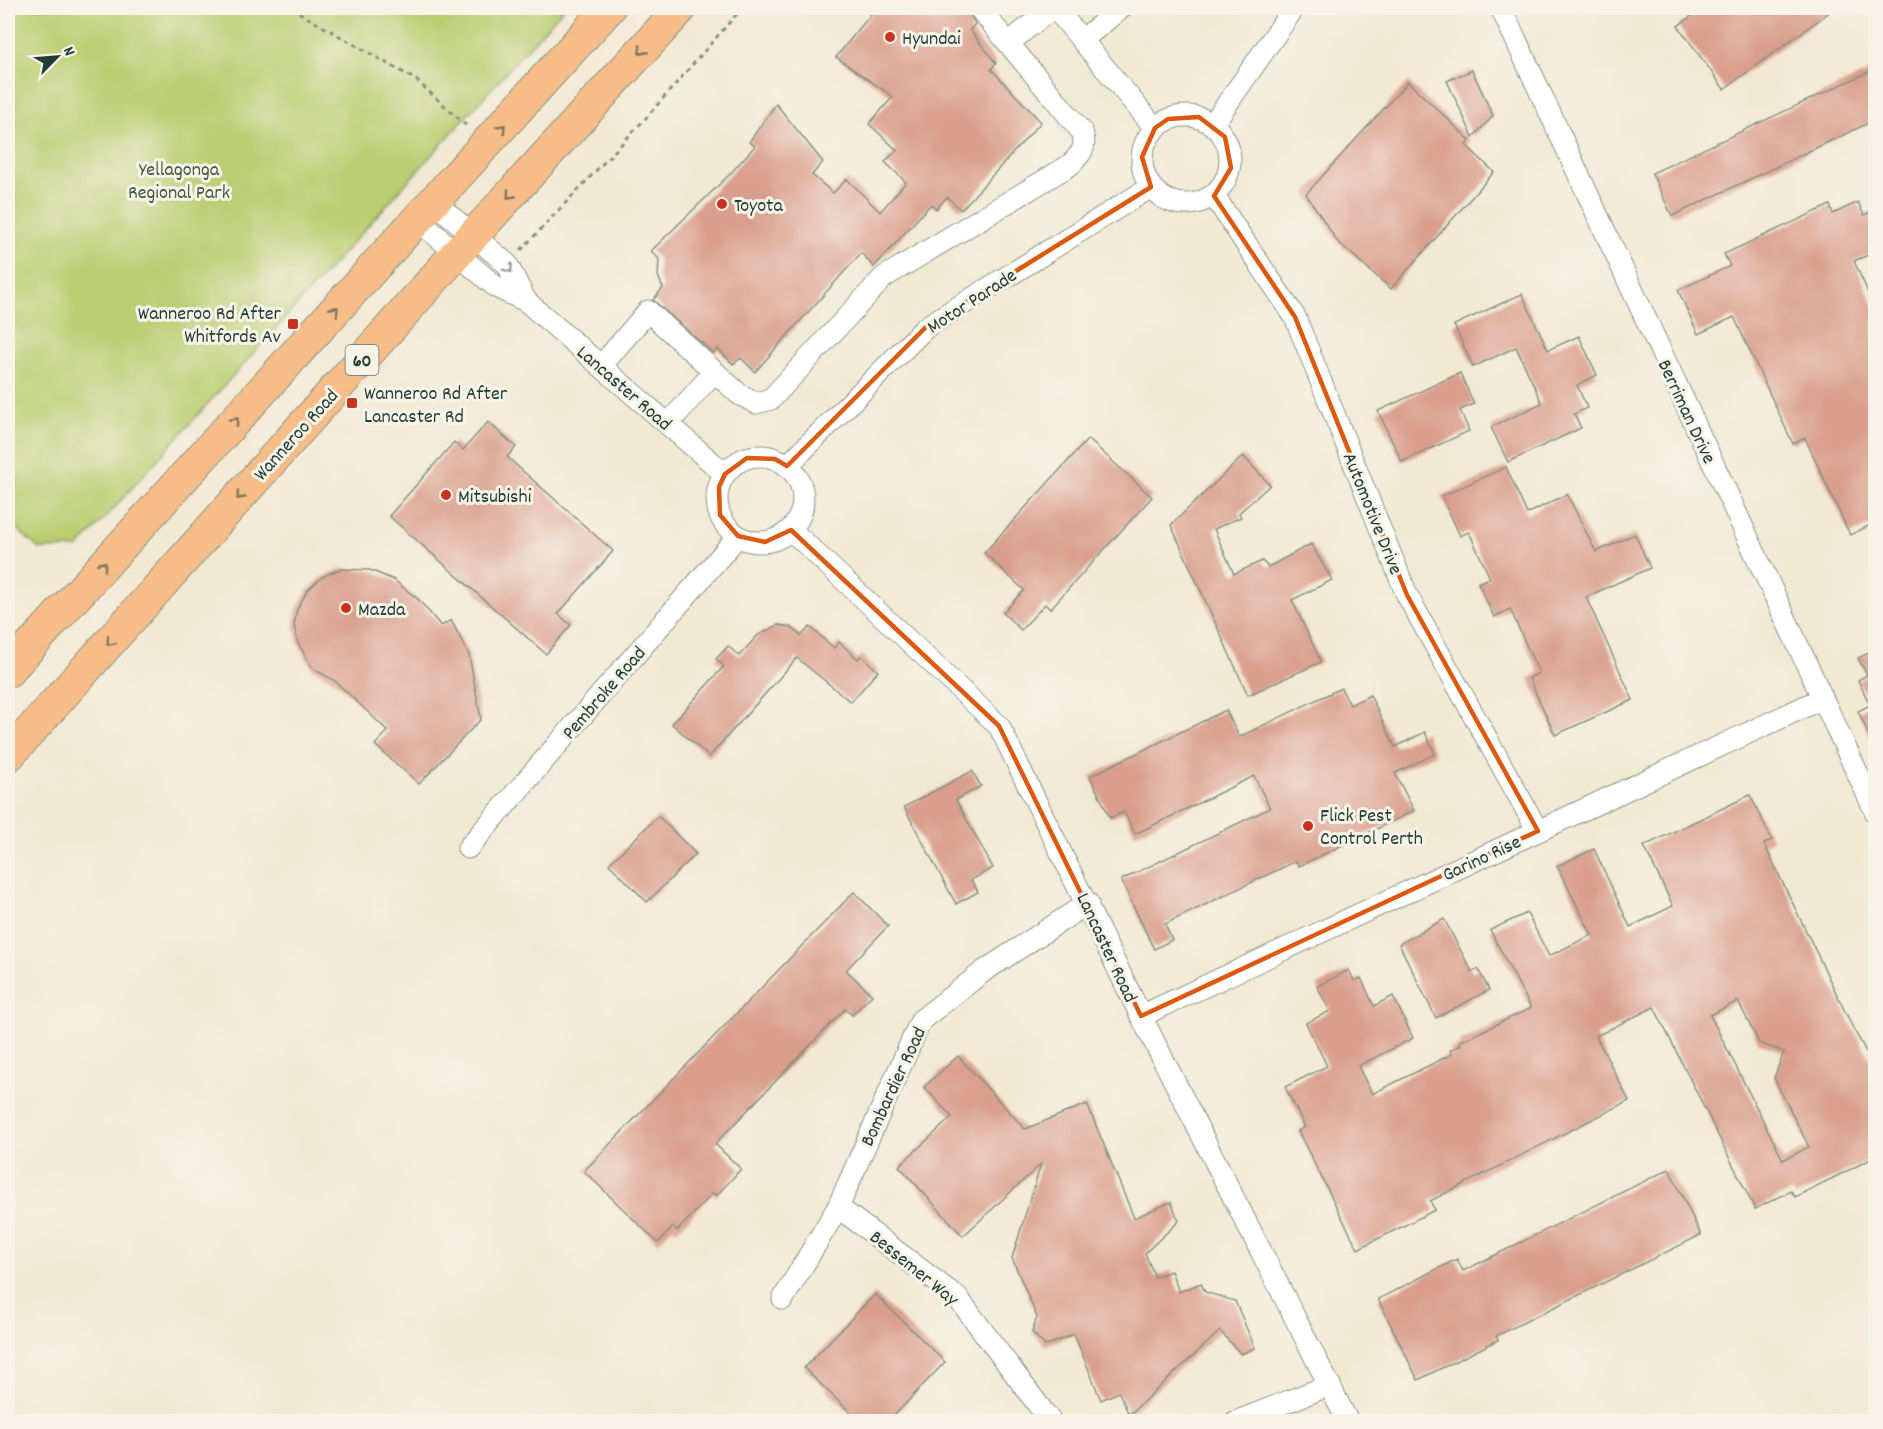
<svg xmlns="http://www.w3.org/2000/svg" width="1883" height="1429" viewBox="0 0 1883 1429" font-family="Dekko,sans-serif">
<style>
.green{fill:#bacd70;stroke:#6c8552;stroke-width:1.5}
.building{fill:#da9e8c;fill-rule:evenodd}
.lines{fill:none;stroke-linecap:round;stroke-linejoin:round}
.minor-casing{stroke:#889384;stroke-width:23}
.highway-casing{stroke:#889384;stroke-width:34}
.path{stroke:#889384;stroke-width:3;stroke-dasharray:4.5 4.5;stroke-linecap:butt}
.minor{stroke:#fff;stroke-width:21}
.highway{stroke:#f7bd88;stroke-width:32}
.oneway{stroke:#80775a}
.oneway2{stroke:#8f9e9a}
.marked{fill:none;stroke:#de580e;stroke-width:4.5;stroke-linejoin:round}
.poi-dot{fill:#c8321e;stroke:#f7f3e8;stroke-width:2}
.labels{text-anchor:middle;stroke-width:6;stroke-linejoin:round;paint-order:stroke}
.shield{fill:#f7f3e8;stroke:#60746a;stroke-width:1.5}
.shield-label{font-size:18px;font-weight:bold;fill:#1f3d34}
.poi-label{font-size:20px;fill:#1f3d34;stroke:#f7f3e8;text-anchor:start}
.park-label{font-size:20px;fill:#3e5a40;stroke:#f7f3e8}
.street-label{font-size:20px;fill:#1f3d34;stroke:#f7f3e8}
</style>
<rect width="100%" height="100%" fill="#f7f3e8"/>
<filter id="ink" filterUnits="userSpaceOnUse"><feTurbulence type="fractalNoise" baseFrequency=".0167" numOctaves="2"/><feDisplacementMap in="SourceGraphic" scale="12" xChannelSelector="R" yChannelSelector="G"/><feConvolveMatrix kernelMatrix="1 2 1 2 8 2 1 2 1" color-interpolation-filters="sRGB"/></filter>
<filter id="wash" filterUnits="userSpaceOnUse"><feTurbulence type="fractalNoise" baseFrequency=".008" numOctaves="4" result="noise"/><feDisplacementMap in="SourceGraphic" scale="24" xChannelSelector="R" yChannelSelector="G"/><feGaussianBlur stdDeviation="1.35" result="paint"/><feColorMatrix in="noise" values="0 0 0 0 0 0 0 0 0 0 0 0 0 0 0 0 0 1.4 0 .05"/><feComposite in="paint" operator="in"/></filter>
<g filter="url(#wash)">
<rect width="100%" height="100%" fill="#f2e9d3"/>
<polygon class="green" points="8,8 564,8 78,548 39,549 8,521"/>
<g id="blocks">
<g class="building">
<polygon points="876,8 967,8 975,24 970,30 996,63 991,69 1041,122 961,210 947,197 936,209 931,204 874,267 861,253 755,372 741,358 733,364 718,349 713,353 653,300 663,288 658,276 659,259 651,251 728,176 755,146 749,142 776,104 823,162 812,175 833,193 847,179 880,212 906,182 885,162 897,150 869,124 893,97 836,57"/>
<polygon points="1703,8 1835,8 1724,89 1678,26"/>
<polygon points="1875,69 1875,120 1672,216 1652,173"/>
<polygon points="1472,70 1493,116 1473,137 1447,81"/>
<polygon points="1408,82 1470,140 1466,145 1494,172 1391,289 1337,241 1306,194"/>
<polygon points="1858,202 1864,215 1875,210 1875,252 1854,261 1875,308 1875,523 1850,535 1805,438 1793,444 1734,317 1698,334 1678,290 1730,266 1724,254 1830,205 1833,214"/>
<polygon points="1522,294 1548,350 1579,336 1597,375 1577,385 1587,408 1574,414 1581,428 1508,462 1491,427 1542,403 1516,347 1473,367 1454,325"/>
<polygon points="1460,373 1474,404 1460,410 1469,431 1402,462 1378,411"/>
<polygon points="488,422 516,447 507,457 613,551 558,614 571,625 546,654 389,516 454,442 463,450"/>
<polygon points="1088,439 1152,497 1050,609 1045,604 1021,630 1003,613 1024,590 984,553"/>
<polygon points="1243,456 1270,485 1239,513 1241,517 1214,529 1234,574 1262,561 1268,567 1311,544 1332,580 1292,600 1321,662 1248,695 1171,525"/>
<polygon points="1506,467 1527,514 1567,494 1596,552 1635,534 1650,568 1586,597 1633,700 1555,735 1529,678 1539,673 1510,609 1494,617 1478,583 1490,578 1469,532 1460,536 1442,496"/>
<polygon points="340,569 370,570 394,580 419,600 441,626 451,620 469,655 481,719 419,784 375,745 388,731 335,681 312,668 298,643 294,625 297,609 307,591 322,577"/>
<polygon points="778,625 791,627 801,636 810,627 834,648 839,642 858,659 861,655 878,671 851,702 797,658 709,757 672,724 724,666 716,659 728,646 739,656 758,635"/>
<polygon points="1875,650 1875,749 1858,711 1870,705 1858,680 1867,675 1858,658"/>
<polygon points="1341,688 1350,705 1370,695 1395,747 1425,732 1435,754 1395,773 1414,811 1299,866 1296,861 1165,924 1172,940 1154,949 1121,880 1270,808 1254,776 1135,834 1124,812 1110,818 1090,776 1226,710 1239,737"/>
<polygon points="972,771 981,786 956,800 993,868 971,880 978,892 956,904 904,807"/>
<path d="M1750,795l22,45 -8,4 89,184 22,40v89l-80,40 -4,-6 -36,18 -101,-202 -58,29 33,65 -199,100 5,9 -77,39 -60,-118 7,-4 -20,-40 42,-21 -21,-43 24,-12 -13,-25 32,-16 5,11 7,-3 13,28 19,-10 20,42 -55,28 14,28 80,-40 -2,-4 11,-5 -2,-3 72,-34 -41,-78 37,-17 22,43 43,-21 -35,-69 37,-17 36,78 43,-21 -29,-60zM1738,1001l21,42 25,9 -10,26 35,69 -26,13 -73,-145z"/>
<polygon points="658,816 696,854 647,902 609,864"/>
<polygon points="854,892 888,926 846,970 872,995 852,1015 845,1009 715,1144 741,1169 716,1196 713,1193 677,1231 673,1227 658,1243 584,1171"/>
<polygon points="1444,919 1472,972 1478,969 1489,990 1436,1018 1399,944"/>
<polygon points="958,1056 1025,1129 1087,1104 1134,1218 1171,1202 1179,1221 1145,1253 1155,1277 1171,1271 1179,1292 1201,1283 1205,1292 1235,1301 1255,1348 1241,1354 1220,1331 1129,1415 1119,1392 1101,1400 1074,1334 1045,1346 1032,1332 1037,1317 1012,1258 1041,1164 963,1236 899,1166 952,1117 924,1087"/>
<polygon points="1669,1169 1701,1235 1496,1336 1498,1340 1418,1380 1378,1299 1457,1259 1463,1271"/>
<polygon points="875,1294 945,1362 888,1422 860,1422 804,1368"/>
</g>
</g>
</g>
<g filter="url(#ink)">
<use href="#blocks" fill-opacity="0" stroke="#889384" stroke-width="1.5"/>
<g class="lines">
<g class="minor-casing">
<g id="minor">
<polyline points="1055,8 1155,128"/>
<polyline points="1501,8 1876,813"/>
<polyline points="1082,40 1121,8"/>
<polyline points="1010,42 1052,8"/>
<circle cx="1186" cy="160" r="44"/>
<polyline points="1213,124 1294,8"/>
<polyline points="1214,196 1295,317 1407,595 1538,831"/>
<polyline points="434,202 507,264 526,301"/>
<polyline points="418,220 496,287 526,301 725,474"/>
<path d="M601,366l47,-55 91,83 17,9 15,-4 113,-122 186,-112c12,-12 17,-17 12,-33l-103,-124"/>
<polyline points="668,424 713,373"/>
<circle cx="760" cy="499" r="43"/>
<polyline points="787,466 926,327 1151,187"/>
<polyline points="791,530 999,726 1141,1016 1348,1422"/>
<polyline points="468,848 738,536"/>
<polyline points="1141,1016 1821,699"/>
<polyline points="838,1207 958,1298 1051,1422"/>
<polyline points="783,1299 838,1207 921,1020 984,971 1088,903"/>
<polyline points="1235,1422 1330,1385"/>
</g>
</g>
<g class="highway-casing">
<g id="highway">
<polyline points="8,671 609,8"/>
<polyline points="8,756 457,253 681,8"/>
</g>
</g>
<g class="path">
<polyline points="291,8 416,80 468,127"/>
<polyline points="521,250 645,119 742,8"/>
</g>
<use href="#minor" class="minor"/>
<use href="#highway" class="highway"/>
</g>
<defs><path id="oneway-chevron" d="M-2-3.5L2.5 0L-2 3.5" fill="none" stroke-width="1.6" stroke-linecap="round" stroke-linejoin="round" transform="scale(1.5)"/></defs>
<g class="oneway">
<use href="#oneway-chevron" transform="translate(642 51) rotate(132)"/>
<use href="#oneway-chevron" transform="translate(502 128) rotate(-48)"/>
<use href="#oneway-chevron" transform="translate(510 195) rotate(132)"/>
<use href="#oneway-chevron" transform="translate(335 310) rotate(-48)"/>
<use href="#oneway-chevron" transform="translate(235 421) rotate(-48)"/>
<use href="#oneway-chevron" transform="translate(240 496) rotate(132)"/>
<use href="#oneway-chevron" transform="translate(103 565) rotate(-48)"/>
<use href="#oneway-chevron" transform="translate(110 642) rotate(132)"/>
</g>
<use class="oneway2" href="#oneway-chevron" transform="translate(509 269) rotate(55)"/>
</g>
<path class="marked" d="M1199,117l26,20 6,31 -17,28 81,121 112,278 131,236 -397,185 -142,-290 -208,-196 -26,12 -27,-6 -18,-21 -1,-28 6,-13 22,-16 28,1 12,7 139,-139 225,-140 -9,-30 13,-29 13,-9z"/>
<g class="poi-dot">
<circle cx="890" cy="37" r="6"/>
<circle cx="722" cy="204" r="6"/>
<rect x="287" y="318" width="12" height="12" rx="3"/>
<rect x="346" y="397" width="12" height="12" rx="3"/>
<circle cx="446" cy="495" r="6"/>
<circle cx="346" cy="608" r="6"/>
<circle cx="1308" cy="826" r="6"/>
</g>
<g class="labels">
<rect class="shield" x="345.5" y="345" width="33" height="30" rx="4.5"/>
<g class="shield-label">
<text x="362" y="366">60</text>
</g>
<g class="poi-label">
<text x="902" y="44">Hyundai</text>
<text x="734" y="211">Toyota</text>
<text x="281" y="319" text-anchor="end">Wanneroo Rd After<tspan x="281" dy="23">Whitfords Av</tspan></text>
<text x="364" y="399">Wanneroo Rd After<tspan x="364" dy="23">Lancaster Rd</tspan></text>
<text x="458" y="502">Mitsubishi</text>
<text x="358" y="615">Mazda</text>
<text x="1320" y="821">Flick Pest<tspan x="1320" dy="23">Control Perth</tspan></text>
</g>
<g class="park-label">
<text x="179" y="175">Yellagonga<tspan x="179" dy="23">Regional Park</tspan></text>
</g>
<g class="street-label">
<text transform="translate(971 300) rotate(-33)" y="7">Motor Parade</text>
<text transform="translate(625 387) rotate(41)" y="7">Lancaster Road</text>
<text transform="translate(1688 411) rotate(65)" y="7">Berriman Drive</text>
<text transform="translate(295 434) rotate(-48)" y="7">Wanneroo Road</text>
<text transform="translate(1374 513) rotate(68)" y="7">Automotive Drive</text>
<text transform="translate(603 692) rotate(-49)" y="7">Pembroke Road</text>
<text transform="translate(1481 857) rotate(-25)" y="7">Garino Rise</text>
<text transform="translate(1108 947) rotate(65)" y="7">Lancaster Road</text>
<text transform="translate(892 1086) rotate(-65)" y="7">Bombardier Road</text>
<text transform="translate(915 1267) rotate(39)" y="7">Bessemer Way</text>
</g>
</g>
<rect width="1883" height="1429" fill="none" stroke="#f7f3e8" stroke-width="30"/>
<g transform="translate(57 57) rotate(65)" stroke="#f7f3e8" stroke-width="4.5" paint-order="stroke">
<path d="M0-4.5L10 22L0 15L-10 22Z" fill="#1f3d34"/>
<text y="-9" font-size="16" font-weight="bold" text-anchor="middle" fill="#1f3d34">N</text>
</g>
</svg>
